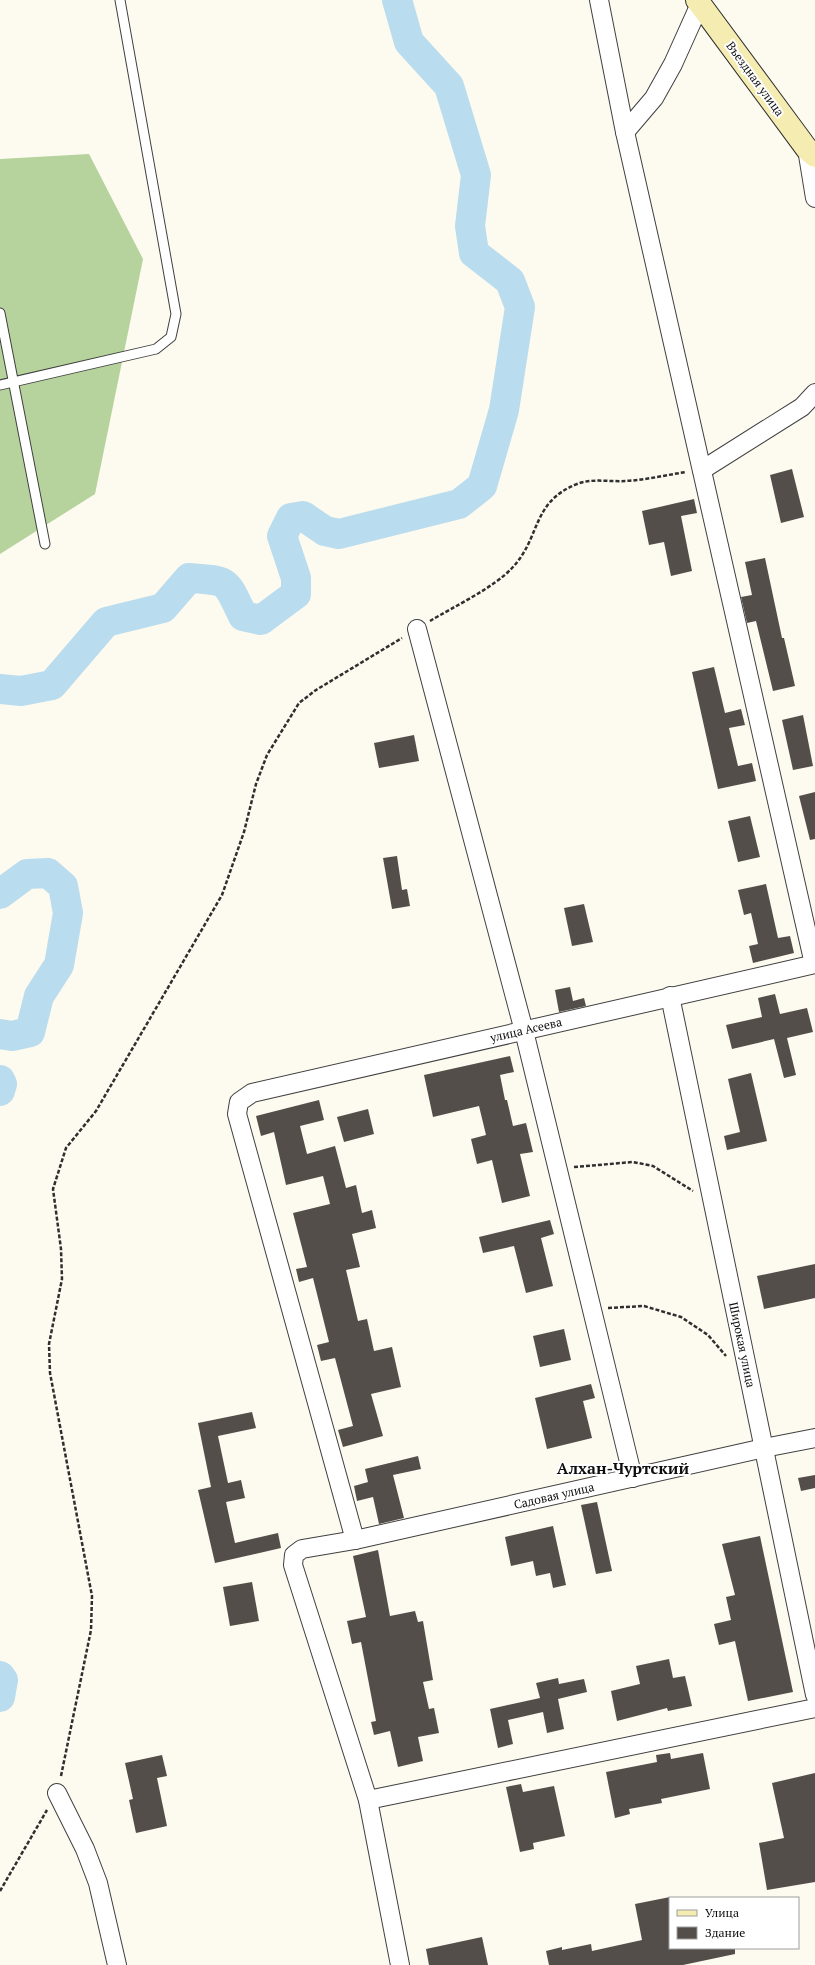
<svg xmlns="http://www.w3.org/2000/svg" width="815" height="1965" viewBox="0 0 815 1965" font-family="'PT Serif',serif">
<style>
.forest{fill:#b6d29d}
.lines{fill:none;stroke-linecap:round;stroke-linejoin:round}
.river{stroke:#b9dcee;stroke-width:30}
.building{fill:#544e4a}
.lane-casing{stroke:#404040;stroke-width:11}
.street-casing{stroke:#404040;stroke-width:20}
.secondary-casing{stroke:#2f2f2f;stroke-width:24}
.path{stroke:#2f2f2f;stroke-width:2.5;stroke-dasharray:4 2;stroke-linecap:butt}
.lane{stroke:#fff;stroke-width:9}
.street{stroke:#fff;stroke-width:18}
.secondary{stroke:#f5ecb1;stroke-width:22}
.labels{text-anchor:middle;stroke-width:4;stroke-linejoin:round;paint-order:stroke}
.street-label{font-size:12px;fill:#0d0d0d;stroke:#fff}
.district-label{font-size:16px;font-weight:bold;fill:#0d0d0d;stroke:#fff}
</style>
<rect width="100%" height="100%" fill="#fdfaef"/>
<polygon class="forest" points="89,154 143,259 95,494 0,554 0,159"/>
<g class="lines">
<g class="river">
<path d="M0,689l21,2 31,-6 54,-63 57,-14 26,-30c41,3 36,1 54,38l18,4 35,-26v-16l-14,-42 9,-18 12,-2 22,15 14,3 120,-30 23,-18 22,-76 16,-103 -10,-26 -36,-28 -4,-27 6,-51 -27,-89 -40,-44 -12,-42"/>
<polyline points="0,894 27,874 48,873 63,886 68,913 59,965 39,996 30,1032 12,1036 0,1034"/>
<polyline points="0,1080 2,1084 0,1091"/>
<polyline points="0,1676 3,1680 0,1697"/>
</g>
</g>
<g class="building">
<polygon points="792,469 804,517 781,523 770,475"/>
<polygon points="694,499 697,513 681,516 692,571 671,576 664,542 649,545 642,511"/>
<polygon points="765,558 782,638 784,638 795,686 773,691 756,621 747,623 741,597 752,595 745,562"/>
<polygon points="714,667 725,713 741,709 745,725 729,728 738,766 752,763 756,781 718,789 692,672"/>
<polygon points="803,715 813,766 793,770 782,720"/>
<polygon points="414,735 419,761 379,768 374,743"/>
<polygon points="815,792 815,839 810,840 799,796"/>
<polygon points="750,816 760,857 738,862 728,821"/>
<polygon points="397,856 402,890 407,889 410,906 392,909 383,858"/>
<polygon points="766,884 778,938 790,936 794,953 753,963 749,946 758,944 751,913 744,915 738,890"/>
<polygon points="584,904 593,942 572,946 564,908"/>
<polygon points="570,987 573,1001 584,998 586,1006 559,1012 555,990"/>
<polygon points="775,994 780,1014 807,1008 813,1032 787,1038 796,1075 784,1078 774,1039 732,1049 726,1025 762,1017 758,998"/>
<polygon points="510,1056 514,1072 500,1075 505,1100 507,1100 513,1126 526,1123 533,1152 520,1154 530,1196 502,1203 492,1160 477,1164 471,1139 486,1135 479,1106 433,1117 424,1075"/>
<polygon points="751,1073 767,1141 727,1150 724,1136 740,1132 728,1079"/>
<polygon points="319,1100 324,1120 300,1126 307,1154 335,1146 346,1188 356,1185 362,1213 372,1210 376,1228 352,1234 360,1267 346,1270 358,1321 367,1319 374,1351 392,1347 401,1387 371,1394 383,1436 343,1447 338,1430 353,1426 335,1358 321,1361 317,1345 329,1342 313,1278 299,1282 296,1269 307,1267 293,1213 330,1204 323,1176 286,1185 274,1132 261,1136 256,1116"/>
<polygon points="368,1109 374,1134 344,1142 337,1117"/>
<polygon points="550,1220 554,1234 541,1238 553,1286 526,1293 514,1246 483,1253 479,1237"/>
<polygon points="815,1264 815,1298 764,1309 757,1276"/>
<polygon points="564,1329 571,1360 540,1367 533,1336"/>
<polygon points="591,1384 595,1398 583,1401 592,1438 547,1449 535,1398"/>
<polygon points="252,1412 256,1428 218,1436 228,1483 241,1480 245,1498 226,1502 235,1543 278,1533 281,1548 215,1563 198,1490 211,1487 198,1423"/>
<polygon points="418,1456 421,1469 393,1475 404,1518 379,1524 373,1497 357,1501 354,1486 368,1482 365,1469"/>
<polygon points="815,1475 815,1488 801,1491 798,1478"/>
<polygon points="597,1502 612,1571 596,1574 581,1505"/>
<polygon points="553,1526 566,1585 553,1588 550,1573 536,1576 533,1561 511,1566 505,1537"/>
<polygon points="760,1536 793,1692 748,1701 735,1641 719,1645 714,1624 731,1620 726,1597 735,1595 722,1544"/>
<polygon points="378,1550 390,1616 415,1611 418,1622 423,1621 433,1680 423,1682 429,1709 434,1708 439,1733 418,1737 423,1761 398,1767 390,1731 374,1735 371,1722 376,1721 361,1642 352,1644 347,1621 366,1617 353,1556"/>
<polygon points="252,1582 259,1621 230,1626 223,1587"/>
<polygon points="669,1659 673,1678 685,1676 692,1706 668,1711 667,1708 617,1721 611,1691 640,1684 636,1666"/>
<polygon points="558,1678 559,1684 584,1679 587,1692 558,1699 564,1729 547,1733 543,1712 508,1720 513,1744 498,1748 490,1709 540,1698 536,1683"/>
<polygon points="670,1753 671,1759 703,1753 710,1789 661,1799 662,1803 629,1809 630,1814 615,1818 606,1772 657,1762 656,1755"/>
<polygon points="162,1755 167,1776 157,1778 167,1826 136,1833 129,1800 133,1799 125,1763"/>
<polygon points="815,1773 815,1882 767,1890 759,1843 784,1838 772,1783"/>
<polygon points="521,1784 523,1792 554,1786 565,1836 533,1843 534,1849 520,1852 506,1787"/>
<polygon points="670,1897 670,1948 735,1948 735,1954 683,1965 549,1965 546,1951 562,1947 562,1950 591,1944 592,1951 642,1940 635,1904"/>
<polygon points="482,1937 488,1965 429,1965 426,1949"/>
</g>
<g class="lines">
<g class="lane-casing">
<g id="lane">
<polyline points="0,313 45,544"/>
<polyline points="0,385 156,349 171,337 176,314 120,0"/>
</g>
</g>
<g class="street-casing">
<g id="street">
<polyline points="599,0 625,132 814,964"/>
<polyline points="625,132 654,98 673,64 700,4"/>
<polyline points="807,149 815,198"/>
<polyline points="702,470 802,407 815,393"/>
<polyline points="417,629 524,1031 633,1478"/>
<polyline points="670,996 815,1695"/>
<polyline points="355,1540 237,1114 239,1102 252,1093 815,964"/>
<polyline points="57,1793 85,1849 98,1883 117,1965"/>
<polyline points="368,1800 815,1708"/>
<polyline points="400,1965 368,1800 293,1565 294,1555 302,1549 355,1540 764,1448 815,1438"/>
</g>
</g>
<g class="secondary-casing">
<polyline id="secondary" points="697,0 807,149 815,156"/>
</g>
<g class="path">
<path d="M430,621c23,-14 65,-34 82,-53 29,-30 19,-66 65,-84 15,-6 33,-2 48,-3 21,-1 41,-6 61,-9"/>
<polyline points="574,1167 633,1162 653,1166 693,1191"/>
<polyline points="608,1308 644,1306 681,1317 708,1335 726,1356"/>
<polyline points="61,1776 91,1630 92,1596 50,1373 49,1344 62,1279 61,1249 53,1189 66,1148 96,1111 222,895 244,832 256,784 267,755 299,703 316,690 402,638"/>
<polyline points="0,1891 47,1810"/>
</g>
<use href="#lane" class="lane"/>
<use href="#street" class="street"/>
<use href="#secondary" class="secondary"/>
</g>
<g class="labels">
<g class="street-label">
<text transform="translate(755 79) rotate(54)" y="4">Въездная улица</text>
<text transform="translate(526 1030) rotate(-13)" y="4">улица Асеева</text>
<text transform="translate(742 1345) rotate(78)" y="4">Широкая улица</text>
<text transform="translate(554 1496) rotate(-13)" y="4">Садовая улица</text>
</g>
<g class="district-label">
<text x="623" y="1474">Алхан-Чуртский</text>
</g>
</g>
<rect x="669" y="1897" width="130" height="52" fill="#ffffff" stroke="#9e9e9e"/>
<rect x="677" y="1910" width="20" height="6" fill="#f5ecb1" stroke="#9e9e9e"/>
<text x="705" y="1917" font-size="12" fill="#0d0d0d">Улица</text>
<rect x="677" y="1927" width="20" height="12" fill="#544e4a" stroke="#9e9e9e"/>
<text x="705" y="1937" font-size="12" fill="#0d0d0d">Здание</text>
</svg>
